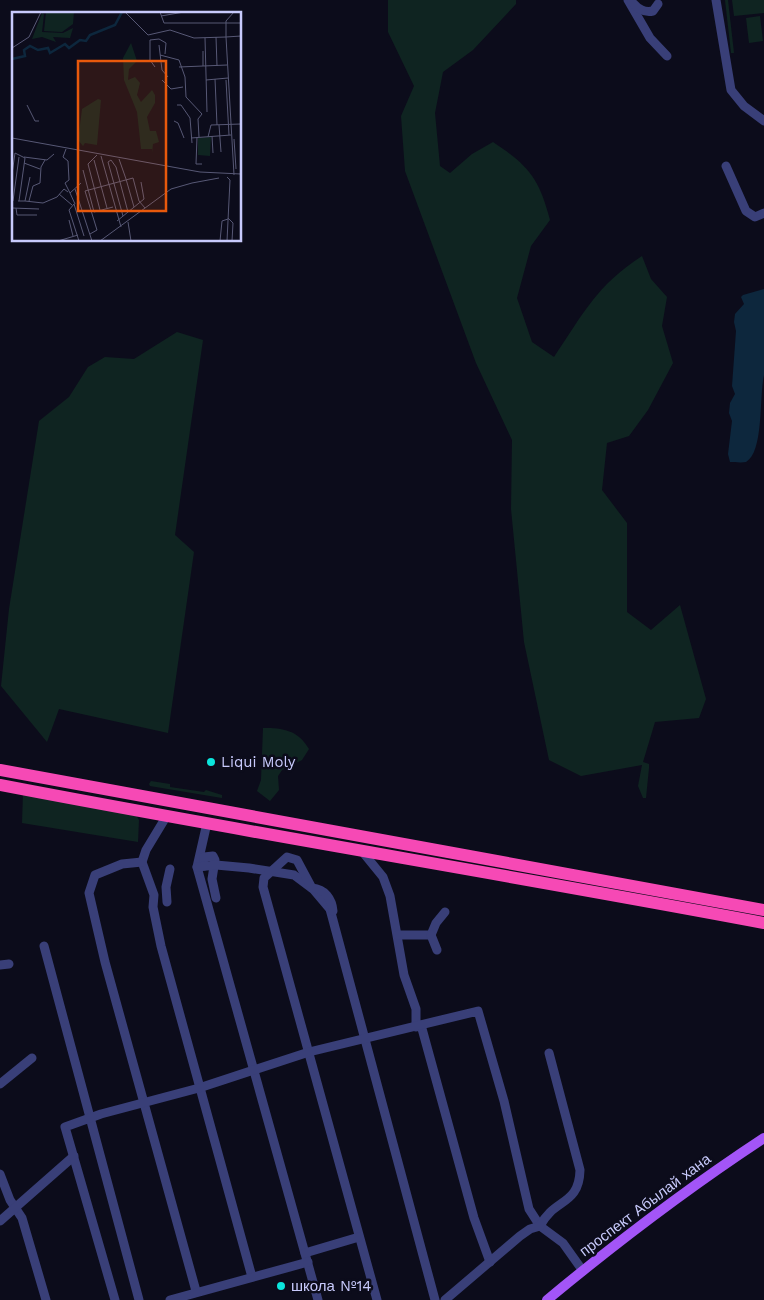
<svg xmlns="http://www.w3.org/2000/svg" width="764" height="1300" viewBox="0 0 764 1300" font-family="'Work Sans',sans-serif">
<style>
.green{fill:#0f2421}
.water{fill:#0d273d}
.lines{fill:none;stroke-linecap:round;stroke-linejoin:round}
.minor{stroke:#393f78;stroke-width:9}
.major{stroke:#a355f7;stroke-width:10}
.highway{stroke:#f649b5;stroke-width:12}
.poi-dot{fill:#0be5dc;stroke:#0c0c1b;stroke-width:2}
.labels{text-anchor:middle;stroke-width:5;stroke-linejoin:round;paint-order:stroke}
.poi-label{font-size:15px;fill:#c8cafc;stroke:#0c0c1b;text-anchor:start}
.street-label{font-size:15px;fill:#c8cafc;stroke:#0c0c1b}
.inset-river{fill:none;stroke:#0d273d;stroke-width:2.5}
.inset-road{fill:none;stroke:#575875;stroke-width:1}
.view{fill:#e8590c;fill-opacity:0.15;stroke:#e8590c;stroke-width:2.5}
.inset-edge{fill:none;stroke:#c8cafc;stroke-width:2.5}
</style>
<rect width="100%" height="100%" fill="#0c0c1b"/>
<g class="green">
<path d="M388,0h128v4l-43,46 -30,22 -8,41 5,53 10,7 22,-19 21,-12c36,24 46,36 57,78l-19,26 -14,52 15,44 22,15c29,-43 43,-72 88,-101l9,23 16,18 -5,29 11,37 -25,47 -19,26 -22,7 -5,47 25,33v89l24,18 29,-25 26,94 -7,19 -44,4 -12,40 6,2v4l-3,30h-3l-5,-12 4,-21 -61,11 -32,-16 -25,-118 -13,-133 1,-69 -36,-77 -71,-192 -4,-55 13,-30 -26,-54z"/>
<polygon points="725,0 728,0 734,53 731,53"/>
<polygon points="732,0 764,0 764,13 734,16"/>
<polygon points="760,16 763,41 749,43 746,18"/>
<polygon points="177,332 203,340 175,535 194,552 168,733 59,709 47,742 1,686 9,609 39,421 69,397 88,367 105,357 134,359"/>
<path d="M263,728c20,0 35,2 46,21l-7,11 -20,10 -4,6 1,14 -9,11 -13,-10 4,-11z"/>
<polygon points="151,781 170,784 170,787 204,792 206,790 222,795 222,798 150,786 149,784"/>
<polygon points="23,793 136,815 139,820 138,842 22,823"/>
</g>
<path class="water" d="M764,289v86c-5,22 0,77 -18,87 -5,1 -12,0 -16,0l-2,-8 4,-33 -3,-8 1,-10 5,-9 -3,-8 4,-55 -2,-9 1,-8 9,-10 -3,-7 2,-2z"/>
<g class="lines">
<g class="minor">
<polyline points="628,0 650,38 667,56"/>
<polyline points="716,0 731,90 744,106 764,121"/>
<path d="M632,2c6,7 12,11 21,9l5,-7"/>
<polyline points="726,166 746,211 755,217 764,213"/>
<polyline points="166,817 146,850 142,862 154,895 153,907 161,946 252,1277"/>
<polyline points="207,823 197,867 318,1300"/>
<polyline points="361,850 383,877 390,896 404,975 416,1009 416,1027"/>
<polyline points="142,862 122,864 95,875 89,893 105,962 196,1291"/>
<polyline points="204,866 204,857 213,856 215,860 212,879 216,898"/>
<polyline points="197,867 216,865 249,868 294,875 314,890 330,909 435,1300"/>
<polyline points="167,902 166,887 170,869"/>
<path d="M333,911c-1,-12 -8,-22 -21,-23l-15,-28 -10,-3 -23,21 -1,9 114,413"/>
<polyline points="398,935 431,935 436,923 445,912"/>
<polyline points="431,935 437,950"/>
<polyline points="44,946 139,1300"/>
<polyline points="0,965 9,964"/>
<polyline points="421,1025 474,1218 490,1262"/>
<polyline points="0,1084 32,1058"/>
<polyline points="0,1174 10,1200 22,1218 46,1300"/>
<polyline points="0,1221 74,1156"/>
<polyline points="305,1253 359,1237"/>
<polyline points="115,1300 65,1127 101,1114 199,1088 309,1052 478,1011 504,1101 529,1209 540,1226 563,1243 583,1271"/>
<polyline points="170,1300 308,1262"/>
<path d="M445,1300l75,-64 10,-7 10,-3c14,-28 39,-20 40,-56l-31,-117"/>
</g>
<path class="major" d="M547,1300c70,-58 141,-112 217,-162"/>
<g class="highway">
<polyline points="0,770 764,910"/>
<path d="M0,785c254,49 510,90 764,138"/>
</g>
</g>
<g class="poi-dot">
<circle cx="211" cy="762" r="5"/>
<circle cx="281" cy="1286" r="5"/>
</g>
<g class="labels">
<g class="poi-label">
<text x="221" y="767">Liqui Moly</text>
<text x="291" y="1291">школа №14</text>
</g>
<g class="street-label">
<text transform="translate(645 1205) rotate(-37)" y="5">проспект Абылай хана</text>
</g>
</g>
<g transform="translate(12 12)">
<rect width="229" height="229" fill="#0c0c1b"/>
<path d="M34,0h28l-1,12 -11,8 -18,-1zM30,1l2,1 -2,18 21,1 10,-5 -3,10 -17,-1 3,5 -14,-5 -10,2zM119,31l6,18 -8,8 -1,11 7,-3 5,6 -3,12 4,7 11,-12 3,5v8l-8,14 3,14h6l3,11 -6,2 -1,9v-4h-11l-4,-37 -13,-32 -1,-22zM86,87l3,1 -4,45 -12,-2 -2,3 -5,-6 4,-31zM199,125l-1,19 -12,-1v-17z" fill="#0f2421"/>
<path class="inset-river" d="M0,47l13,-3 -1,-6 6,-4 8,4 10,-2 2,5 15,-9 4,4 11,-8 6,1 4,-6 25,-10 7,-13"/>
<path class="inset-road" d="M113,0l23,23 22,-5 24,8M148,0l4,11h77M149,4l23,-4M204,25l1,29M182,26l32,-1v-16l8,-9M193,26l2,74M147,33l3,25 6,7M0,36l17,-11 12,-25M191,39v15M148,43l19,5 6,17 1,20 16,17 -4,5 1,18M143,55l-5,-7v-20l9,-1 7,4 -1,11M167,55l48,-2M203,67l2,46M150,68l9,9 12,-2M194,68l22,-2M214,68l3,55M15,93l8,16h4M165,93h4l9,13 2,25M162,109l4,2 6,15M207,113l2,27M200,124l1,17M185,125l-1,27h6M196,125l3,-12 30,-1M0,126l188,34 41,2M179,126l40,-3M222,127l2,30M54,137l-3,8 5,4 1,19 -4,3 5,10M85,143l-9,9 12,46M89,144l20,71M12,145l23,3 7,-6M107,147l7,20M82,148l13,48M12,151l16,6M104,155l-5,-7 -3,2 15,54M104,155l12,45M71,158l11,42M0,162l3,-21 10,5 -6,43M222,163l-8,-138 15,-1M215,165l3,3 -3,61M114,167l8,28M180,171l27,-5M63,177l17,52M47,182l13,11M1,189l6,-44M6,189h7l5,-24M13,189l18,2 14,-6 7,-8 4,3M17,189l4,-15 7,-3 1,-16 4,-7M62,192l-5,6 10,31M62,192l10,32M63,192l-5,-11 11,-10M0,196l27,1M4,196l1,7h20M82,200l19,-5M216,206l5,5 -1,18M57,208l4,16M105,209l27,-22 -3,-17M116,210l3,19M78,222l7,-4 -12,-39 48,-13 6,23 6,7M46,229l20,-6M88,229l71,-52 21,-6M208,229l2,-20 6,-2"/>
<path class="view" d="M66,49h88v150h-88z"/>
<rect width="229" height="229" class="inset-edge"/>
</g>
</svg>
